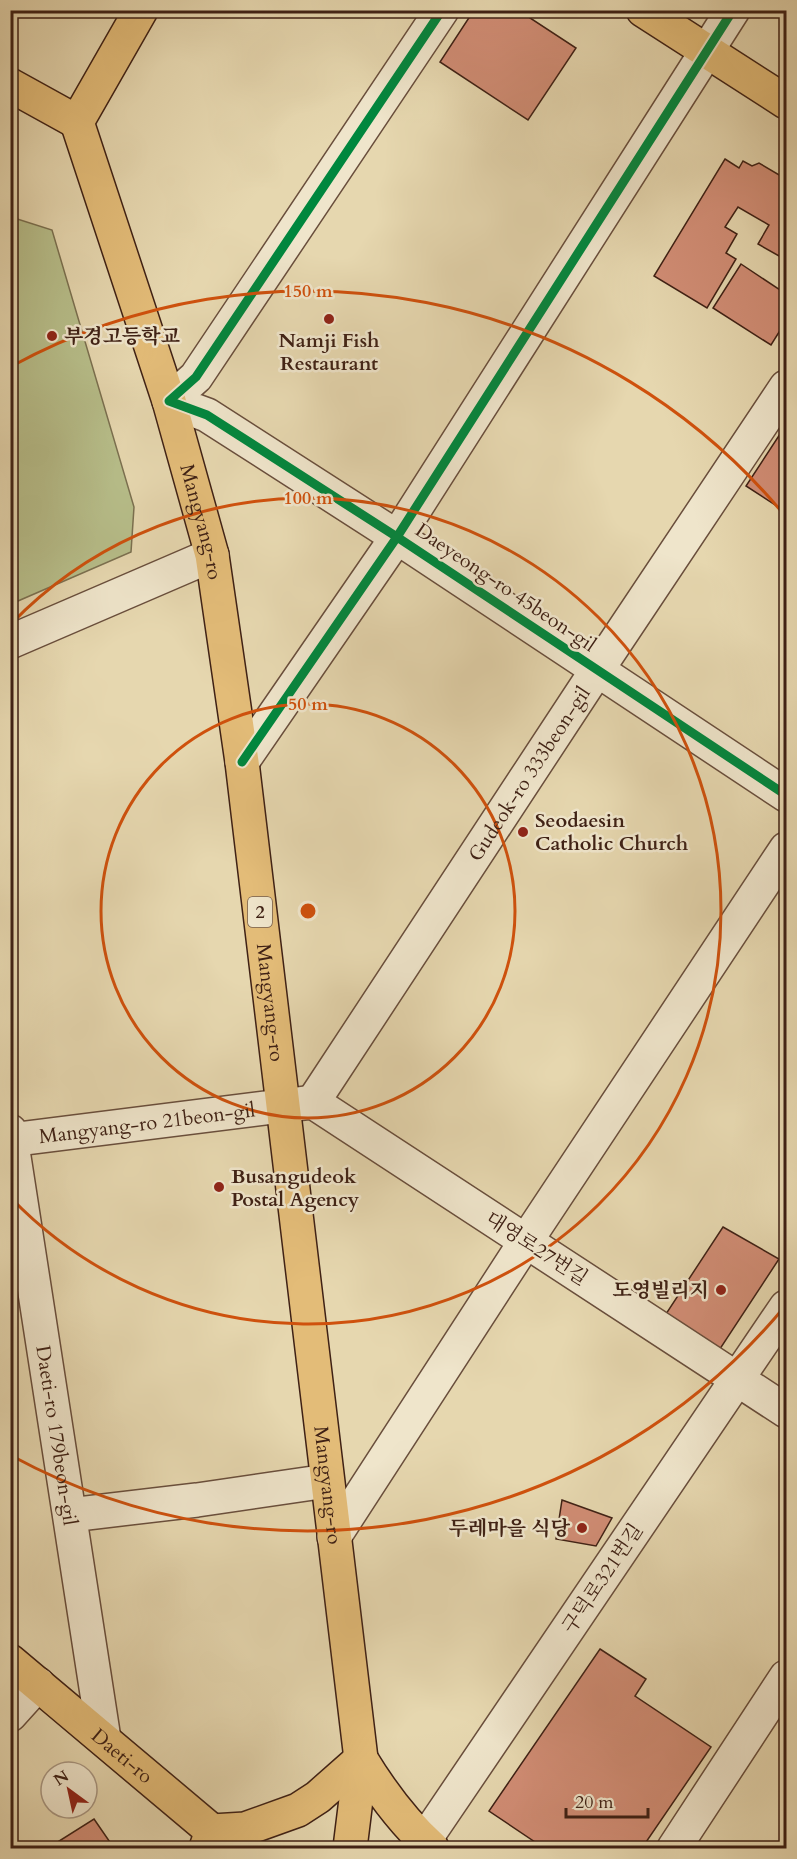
<svg xmlns="http://www.w3.org/2000/svg" width="797" height="1859" viewBox="0 0 797 1859" font-family="Cardo,'Noto Serif KR',serif">
<style>
.green{fill:#b7be8a;stroke:#7b7050;stroke-width:1.5}
.building{fill:#d18d75;stroke:#3f2115;stroke-width:1.5}
.lines{fill:none;stroke-linecap:round;stroke-linejoin:round}
.minor-casing{stroke:#694e3c;stroke-width:36}
.major-casing{stroke:#3f2115;stroke-width:36}
.minor{stroke:#efe5cb;stroke-width:33}
.major{stroke:#e3bc78;stroke-width:33}
.cycleway-casing{stroke:#efe5cb;stroke-width:13}
.cycleway{stroke:#00873e;stroke-width:9}
.ring{fill:none;stroke:#cf510d;stroke-width:3}
.poi-dot{fill:#8f2418;stroke:#efe5cb;stroke-width:2}
.labels{text-anchor:middle;stroke-width:5;stroke-linejoin:round;paint-order:stroke}
.shield{fill:#efe5cb;stroke:#745c4c;stroke-width:1.5}
.shield-label{font-size:18px;font-weight:bold;fill:#3f2115}
.poi-label{font-size:20px;font-weight:bold;fill:#3f2115;stroke:#efe5cb;text-anchor:start}
.street-label{font-size:20px;fill:#3f2115;stroke:#efe5cb}
.centre{fill:#cf510d;stroke:#efe5cb;stroke-width:3}
.ring-label{font-size:18px;text-anchor:middle;font-weight:bold;fill:#cf510d;stroke:#efe5cb;stroke-width:5;stroke-linejoin:round;paint-order:stroke}
</style>
<rect width="100%" height="100%" fill="#e6d7af"/>
<filter id="stains"><feTurbulence type="fractalNoise" baseFrequency=".00333" numOctaves="4"/><feColorMatrix values="0 0 0 0 .2 0 0 0 0 .09 0 0 0 0 .02 0 0 0 .5 -.17"/></filter>
<radialGradient id="worn" r=".72"><stop offset=".6" stop-color="#630" stop-opacity="0"/><stop offset="1" stop-color="#630" stop-opacity=".3"/></radialGradient>
<polygon class="green" points="11,217 52,230 134,507 131,552 11,604"/>
<g class="building">
<polygon points="474,10 518,10 576,48 528,120 440,62"/>
<polygon points="725,159 739,168 743,161 752,166 759,163 786,179 786,226 782,234 786,237 786,245 779,256 758,244 769,225 738,207 725,227 737,234 726,253 736,259 707,308 654,276"/>
<polygon points="741,264 786,294 786,321 771,345 713,308"/>
<polygon points="784,428 786,430 786,512 746,486"/>
<polygon points="723,1227 779,1259 714,1358 662,1320"/>
<polygon points="562,1500 612,1518 596,1546 556,1539"/>
<polygon points="600,1649 646,1679 635,1696 711,1747 642,1848 544,1848 489,1811"/>
<polygon points="94,1819 114,1848 48,1848"/>
</g>
<g class="lines">
<g class="minor-casing">
<g id="minor">
<polyline points="442,10 196,377 169,401 207,415 397,537 786,795"/>
<polyline points="10,642 212,555"/>
<polyline points="242,762 397,537 733,10"/>
<path id="s1" d="M313,1102l284,-432 189,-283"/>
<path id="s2" d="M10,1131l94,608"/>
<path id="s3" d="M10,1140l303,-38 473,309"/>
<polyline points="70,1515 197,1500 327,1481"/>
<polyline points="334,1537 526,1241 786,849"/>
<polyline points="10,1715 38,1684"/>
<polyline points="416,1848 424,1841 786,1307"/>
<polyline points="674,1848 786,1677"/>
</g>
</g>
<g class="major-casing">
<g id="major">
<path id="s4" d="M141,10l-64,112 92,279 43,154 30,207 119,997 -11,89"/>
<polyline points="643,10 786,102"/>
<polyline points="10,85 77,122"/>
<path id="s5" d="M10,1661l202,170 19,13"/>
<path d="M206,1848l6,-17 33,-2 53,-19 20,-13 43,-38c20,33 42,63 71,89"/>
</g>
</g>
<use href="#minor" class="minor"/>
<use href="#major" class="major"/>
<g class="cycleway-casing">
<g id="cycleway">
<polyline points="442,10 196,377 169,401 207,415 397,537 786,795"/>
<polyline points="242,762 397,537 733,10"/>
</g>
</g>
<use href="#cycleway" class="cycleway"/>
</g>
<g class="ring">
<circle cx="308" cy="911" r="207"/>
<path d="M11 624A413 413 0 1 1 11 1198"/>
<path d="M786 1305A620 620 0 0 1 12 1456M12 366A620 620 0 0 1 786 517"/>
</g>
<g class="poi-dot">
<circle cx="329" cy="319" r="6"/>
<circle cx="52" cy="336" r="6"/>
<circle cx="523" cy="832" r="6"/>
<circle cx="219" cy="1187" r="6"/>
<circle cx="721" cy="1290" r="6"/>
<circle cx="582" cy="1528" r="6"/>
</g>
<g class="labels">
<rect class="shield" x="248" y="897" width="24" height="30" rx="4.5"/>
<g class="shield-label">
<text x="260" y="918">2</text>
</g>
<g class="poi-label">
<text x="64" y="343">부경고등학교</text>
<text x="329" y="347" text-anchor="middle">Namji Fish<tspan x="329" dy="23">Restaurant</tspan></text>
<text x="535" y="827">Seodaesin<tspan x="535" dy="23">Catholic Church</tspan></text>
<text x="231" y="1183">Busangudeok<tspan x="231" dy="23">Postal Agency</tspan></text>
<text x="709" y="1297" text-anchor="end">도영빌리지</text>
<text x="570" y="1535" text-anchor="end">두레마을 식당</text>
</g>
<g class="street-label">
<text dy="7" stroke="none"><textPath href="#s4" startOffset="548">Mangyang-ro</textPath></text>
<text transform="translate(506 587) rotate(34)" y="7">Daeyeong-ro 45beon-gil</text>
<text dy="7" stroke="none"><textPath href="#s1" startOffset="393">Gudeok-ro 333beon-gil</textPath></text>
<text dy="7" stroke="none"><textPath href="#s4" startOffset="1034">Mangyang-ro</textPath></text>
<text dy="7" stroke="none"><textPath href="#s3" startOffset="138">Mangyang-ro 21beon-gil</textPath></text>
<text transform="translate(537 1248) rotate(33)" y="7">대영로27번길</text>
<text dy="7" stroke="none"><textPath href="#s2" startOffset="308">Daeti-ro 179beon-gil</textPath></text>
<text dy="7" stroke="none"><textPath href="#s4" startOffset="1520">Mangyang-ro</textPath></text>
<text transform="translate(602 1578) rotate(-56)" y="7">구덕로321번길</text>
<text dy="7" stroke="none"><textPath href="#s5" startOffset="147">Daeti-ro</textPath></text>
</g>
</g>
<circle cx="308" cy="911" r="9" class="centre"/>
<g class="ring-label">
<text x="308" y="297">150 m</text>
<text x="308" y="504">100 m</text>
<text x="308" y="710">50 m</text>
</g>
<rect width="797" height="1859" fill="none" stroke="#e6d7af" stroke-width="36"/>
<rect x="12" y="12" width="773" height="1835" fill="none" stroke="#3f2115" stroke-width="3"/>
<rect x="18" y="18" width="761" height="1823" fill="none" stroke="#3f2115" stroke-width="1.5"/>
<g transform="translate(69 1790) rotate(327)"><circle r="28" fill="#efe5cb" stroke="#a99782" stroke-width="1.5"/>
<path d="M0-4.5L10 22L0 15L-10 22Z" fill="#8f2418"/>
<text y="-9" font-size="16" font-weight="bold" text-anchor="middle" fill="#3f2115">N</text>
</g>
<path d="M566 1808v9h82v-9" fill="none" stroke="#3f2115" stroke-width="3"/>
<text x="575" y="1808" font-size="18" fill="#3f2115" stroke="#efe5cb" stroke-width="4.5" paint-order="stroke">20 m</text>
<rect width="100%" height="100%" filter="url(#stains)"/>
<rect width="100%" height="100%" fill="url(#worn)"/>
</svg>
